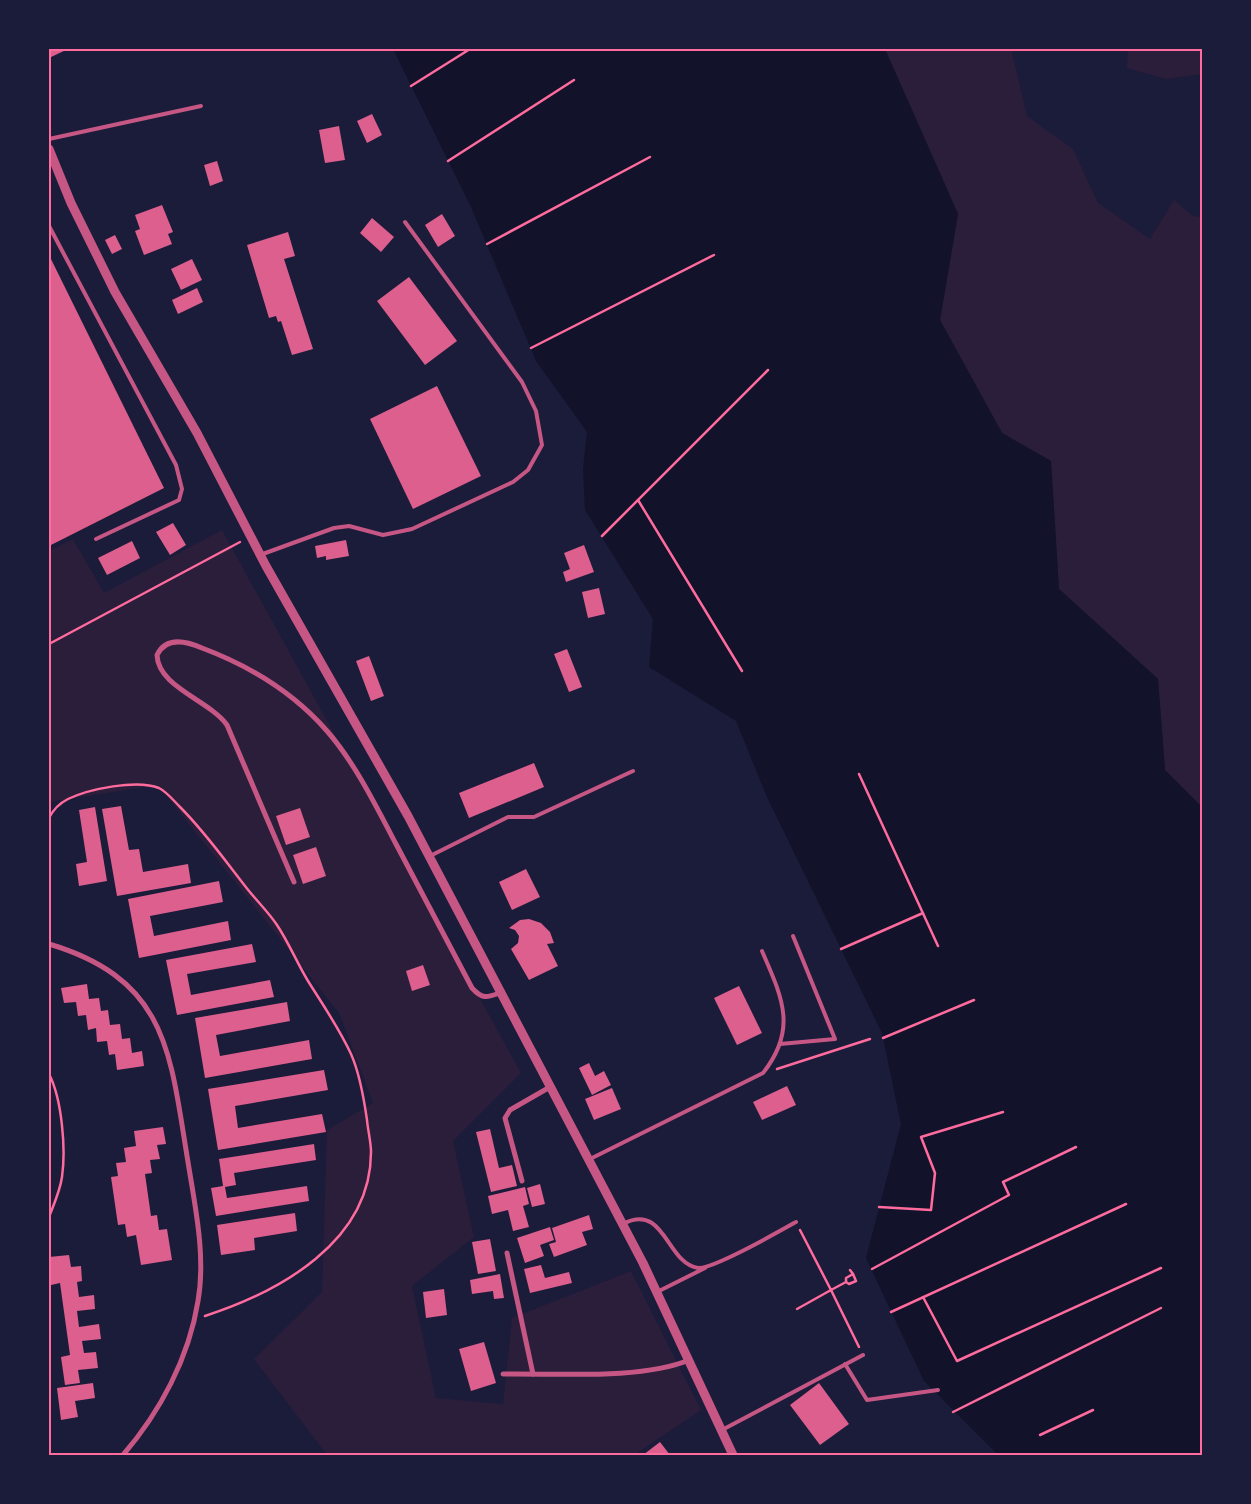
<svg xmlns="http://www.w3.org/2000/svg" width="1251" height="1504" viewBox="0 0 1251 1504" font-family="'Times New Roman',serif">
<style>
.green{fill:#2a1e3b}
.water{fill:#12122b}
.building{fill:#dd5f8e}
.lines{fill:none;stroke-linecap:round;stroke-linejoin:round}
.path{stroke:#ff6b9d;stroke-width:2.5}
.service{stroke:#c65784;stroke-width:4}
.minor{stroke:#c65784;stroke-width:5}
.tertiary{stroke:#c65784;stroke-width:9}
.neatline{fill:none;stroke:#ff6b9d;stroke-width:2}
</style>
<rect width="100%" height="100%" fill="#1b1b3a"/>
<g class="green">
<polygon points="885,49 1014,49 1012,53 1027,116 1073,149 1098,203 1150,239 1174,200 1193,216 1202,217 1202,807 1165,770 1158,679 1059,589 1051,461 1002,433 940,320 958,214"/>
<polygon points="1128,49 1202,49 1202,74 1166,79 1127,68"/>
<polygon points="222,530 521,1073 453,1141 474,1237 412,1286 436,1398 503,1404 512,1318 631,1271 701,1410 634,1455 327,1455 254,1359 322,1292 327,1130 373,1103 339,1013 158,785 49,802 49,551 73,539 104,593"/>
</g>
<polygon class="water" points="393,49 885,49 958,214 940,320 1002,433 1051,461 1059,589 1158,679 1165,770 1202,807 1202,1455 998,1455 924,1381 866,1258 901,1124 882,1033 767,797 736,721 649,667 653,619 585,510 583,469 587,432 536,361 471,207"/>
<g class="building">
<polygon points="49,49 68,49 49,58"/>
<polygon points="372,114 382,135 367,143 357,121"/>
<polygon points="339,126 345,160 325,163 319,130"/>
<polygon points="217,161 223,181 210,186 204,165"/>
<polygon points="162,205 173,232 168,234 172,244 144,255 135,231 140,229 135,215"/>
<polygon points="442,214 455,236 438,247 425,225"/>
<polygon points="372,218 394,237 381,252 360,233"/>
<polygon points="288,232 295,256 284,259 313,349 292,355 281,321 278,322 276,316 269,318 247,245"/>
<polygon points="115,235 122,249 112,254 105,240"/>
<polygon points="49,255 164,488 49,546"/>
<polygon points="192,259 202,280 181,290 171,269"/>
<polygon points="409,277 457,341 425,365 377,301"/>
<polygon points="197,288 203,302 178,314 172,300"/>
<polygon points="437,386 481,476 413,509 370,419"/>
<polygon points="173,523 186,545 170,555 156,532"/>
<polygon points="346,540 349,556 326,560 326,556 317,558 315,546"/>
<polygon points="132,541 140,558 107,575 98,558"/>
<polygon points="584,545 594,572 566,582 563,572 570,569 564,553"/>
<polygon points="599,588 605,614 588,618 582,592"/>
<polygon points="567,649 582,687 569,692 554,654"/>
<polygon points="369,656 384,696 371,701 356,661"/>
<polygon points="534,763 544,787 469,818 459,793"/>
<polygon points="121,806 129,850 139,849 143,872 188,864 191,883 117,896 102,809"/>
<polygon points="95,807 107,881 79,886 76,864 87,862 79,810"/>
<polygon points="300,808 310,837 286,845 276,816"/>
<polygon points="316,847 326,876 303,884 293,855"/>
<polygon points="526,869 540,897 512,910 499,882"/>
<polygon points="219,881 223,902 150,916 154,936 228,921 231,940 139,958 128,899"/>
<polygon points="529,919 541,923 550,932 554,943 547,944 558,966 529,980 511,949 518,943 519,936 515,930 509,928 520,920"/>
<polygon points="252,944 256,962 187,974 191,995 270,980 274,997 177,1015 166,960"/>
<polygon points="423,965 430,985 412,991 406,971"/>
<polygon points="87,984 89,999 99,998 101,1011 108,1010 110,1025 120,1024 122,1039 130,1038 132,1053 142,1051 144,1066 117,1070 115,1054 109,1055 107,1041 97,1042 96,1028 88,1030 86,1015 78,1016 76,1002 64,1003 61,988"/>
<polygon points="739,986 762,1033 737,1045 714,998"/>
<polygon points="287,1002 290,1021 216,1035 220,1056 309,1040 312,1059 205,1078 195,1018"/>
<polygon points="589,1063 595,1076 604,1071 611,1085 592,1095 579,1068"/>
<polygon points="324,1070 328,1090 235,1106 238,1128 322,1114 326,1132 218,1150 208,1089"/>
<polygon points="787,1086 796,1105 762,1120 753,1102"/>
<polygon points="612,1088 621,1109 594,1120 585,1099"/>
<polygon points="163,1127 166,1144 157,1145 160,1159 150,1160 152,1173 145,1174 151,1216 157,1215 159,1230 167,1229 172,1260 141,1265 136,1235 127,1237 125,1224 118,1225 111,1177 118,1176 116,1163 126,1162 124,1148 136,1146 134,1131"/>
<polygon points="490,1129 499,1168 512,1165 517,1186 491,1192 482,1156 487,1154 482,1156 476,1132"/>
<polygon points="314,1144 316,1160 234,1173 236,1185 225,1187 227,1198 307,1186 309,1201 216,1216 211,1188 223,1186 219,1159"/>
<polygon points="540,1184 545,1204 532,1207 527,1188"/>
<polygon points="525,1187 529,1204 523,1206 529,1227 513,1231 508,1210 492,1214 488,1196"/>
<polygon points="295,1213 297,1231 254,1238 255,1250 221,1255 217,1225"/>
<polygon points="589,1215 593,1229 582,1232 587,1245 554,1257 549,1244 556,1242 552,1228"/>
<polygon points="550,1227 554,1240 540,1245 544,1256 525,1263 517,1238"/>
<polygon points="490,1239 496,1271 478,1274 472,1242"/>
<polygon points="69,1255 71,1267 81,1266 82,1281 77,1282 79,1297 94,1295 95,1309 77,1311 79,1327 99,1324 101,1339 82,1341 84,1353 96,1352 98,1368 78,1370 80,1383 65,1385 61,1357 70,1355 60,1283 51,1285 49,1257"/>
<polygon points="541,1265 545,1278 569,1272 572,1283 530,1293 524,1269"/>
<polygon points="500,1274 504,1298 494,1299 493,1291 472,1294 470,1280"/>
<polygon points="444,1289 447,1315 426,1318 423,1292"/>
<polygon points="484,1342 496,1383 471,1391 459,1349"/>
<polygon points="93,1383 95,1398 75,1401 78,1417 61,1420 57,1388"/>
<polygon points="819,1383 849,1424 820,1445 790,1405"/>
<polygon points="660,1442 670,1455 643,1455"/>
</g>
<g class="lines">
<g class="path">
<polyline points="411,86 470,49"/>
<polyline points="448,161 574,80"/>
<polyline points="487,244 650,157"/>
<polyline points="531,348 714,255"/>
<polyline points="638,500 742,671"/>
<polyline points="602,536 768,370"/>
<polyline points="49,644 240,542"/>
<polyline points="859,774 938,946"/>
<path d="M49,818c4,-8 11,-15 19,-19 21,-10 69,-20 91,-11 8,4 15,13 21,19 26,26 46,55 69,84 9,11 20,22 28,34 12,18 20,38 31,56 15,24 31,47 43,73 9,20 13,45 16,66 1,11 4,22 4,32 0,90 -92,140 -166,164"/>
<polyline points="841,949 923,913"/>
<polyline points="883,1038 974,1000"/>
<polyline points="777,1069 870,1039"/>
<path d="M49,1074c13,25 17,75 13,103 -2,14 -8,27 -13,40"/>
<polyline points="879,1207 931,1210 935,1173 921,1137 1003,1112"/>
<polyline points="800,1230 831,1290 846,1282 846,1278 853,1274 856,1281 849,1284 846,1282"/>
<polyline points="872,1269 1009,1195 1003,1182 1076,1147"/>
<polyline points="850,1270 853,1274"/>
<polyline points="923,1297 957,1361 1161,1268"/>
<polyline points="797,1309 831,1290 859,1347"/>
<polyline points="891,1312 1126,1204"/>
<polyline points="953,1412 1161,1308"/>
<polyline points="1040,1435 1093,1410"/>
</g>
<g class="service">
<polyline points="49,139 201,106"/>
<polyline points="49,226 176,465 182,489 179,500 96,539"/>
<polyline points="260,555 334,528 349,526 383,535 412,529 513,482 528,470 542,445 536,411 522,382 405,222"/>
<polyline points="430,856 508,817 534,817 633,771"/>
<polyline points="780,1044 835,1039 793,936"/>
<path d="M590,1159l173,-86c35,-44 19,-76 -1,-122"/>
<path d="M623,1224c42,-22 43,39 75,44 15,1 82,-37 98,-46"/>
<polyline points="657,1292 705,1268"/>
<polyline points="845,1364 867,1400 938,1390"/>
<polyline points="722,1430 863,1355"/>
</g>
<g class="minor">
<path d="M294,882l-67,-157c-18,-25 -69,-38 -70,-70 9,-19 29,-14 45,-7 48,18 91,44 125,83 28,32 49,75 69,113 25,48 51,96 76,144 10,11 14,10 28,5"/>
<path d="M49,944c120,36 121,110 139,218 7,44 18,94 10,139 -9,57 -38,111 -75,154"/>
<polyline points="522,1181 505,1118 510,1110 550,1087"/>
<polyline points="507,1253 533,1374"/>
<path d="M503,1374c52,-1 139,6 186,-14"/>
</g>
<polyline class="tertiary" points="49,149 71,203 115,292 197,433 266,566 408,816 643,1263 733,1455"/>
</g>
<rect width="1251" height="1504" fill="none" stroke="#1b1b3a" stroke-width="100"/>
<rect x="50" y="50" width="1151" height="1404" class="neatline"/>
</svg>
